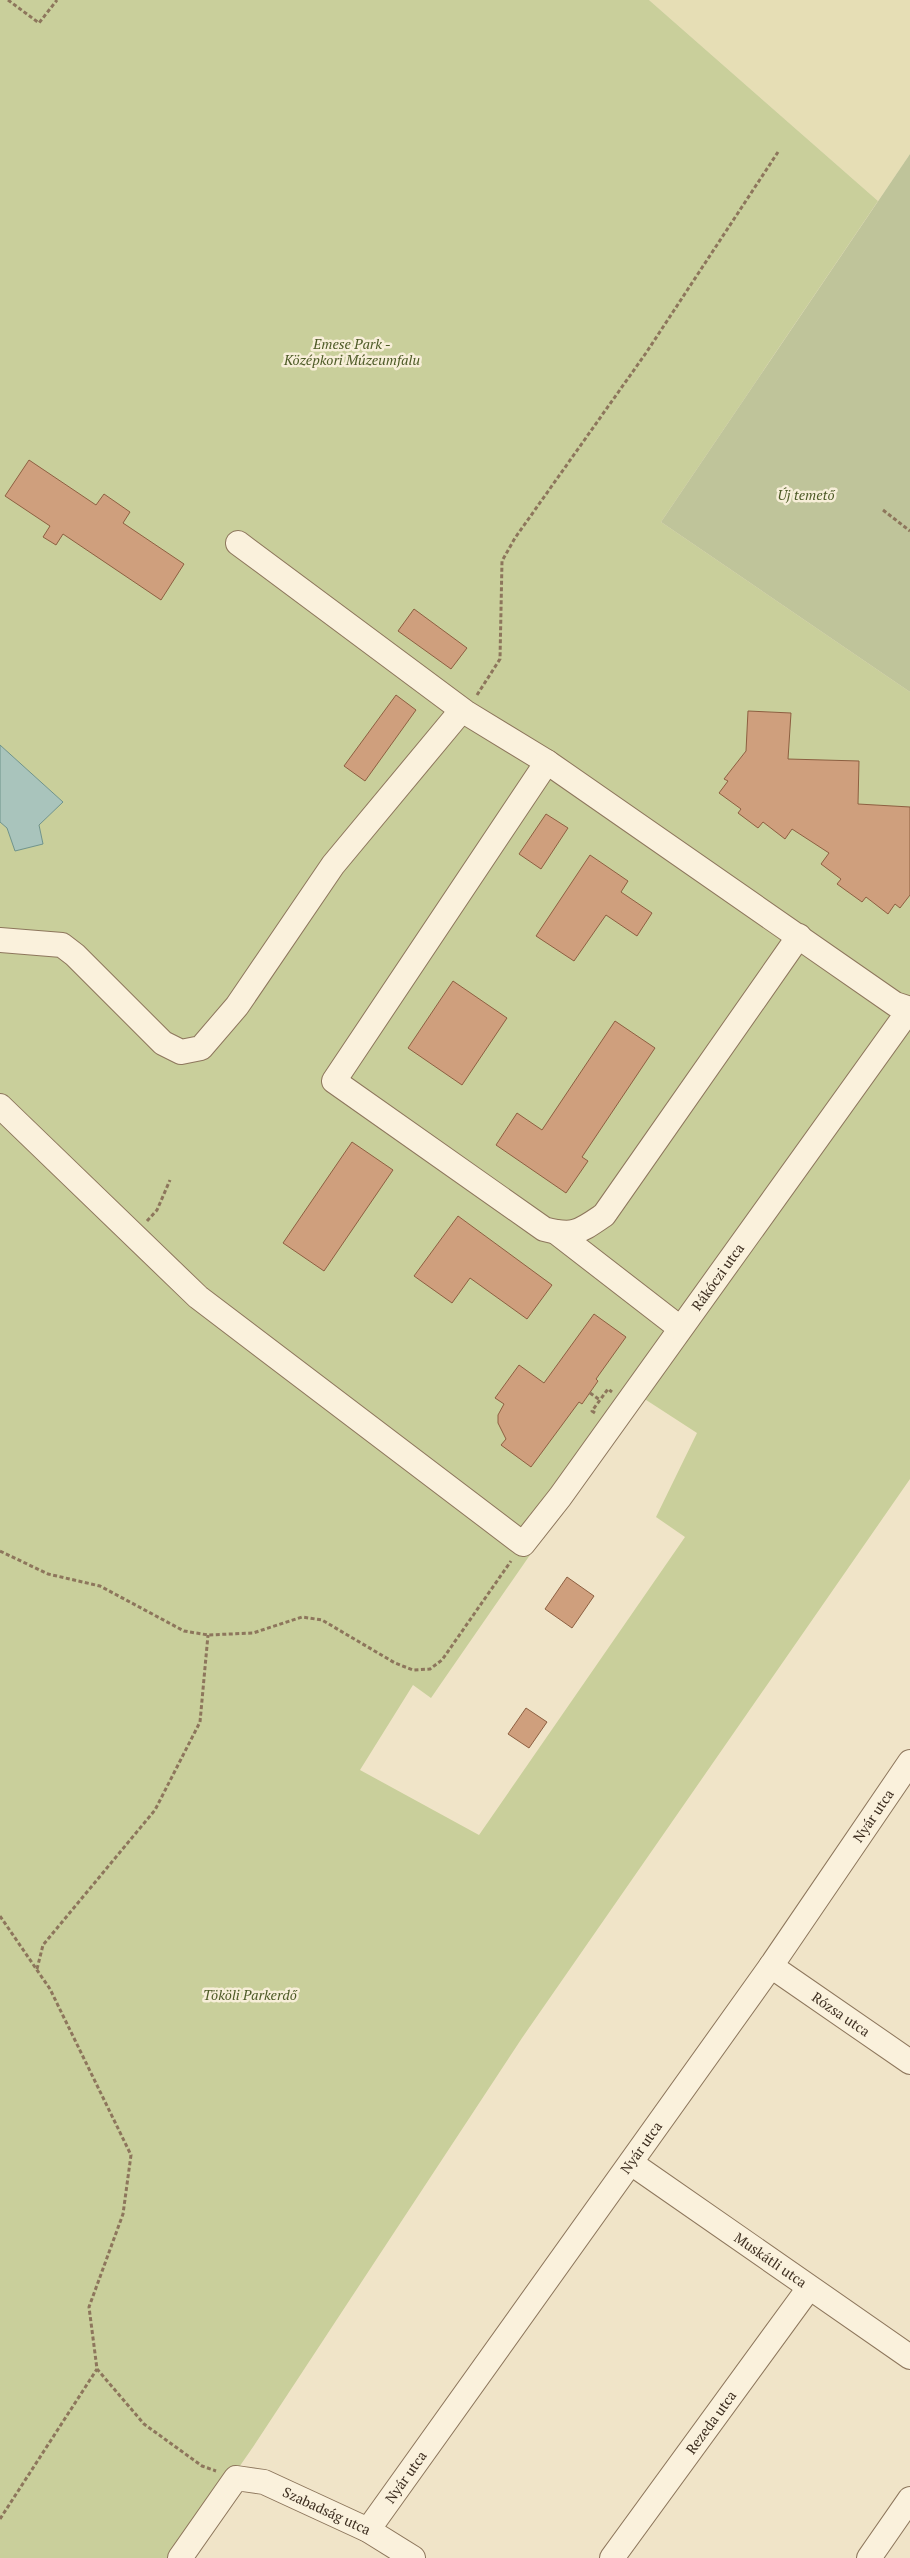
<svg xmlns="http://www.w3.org/2000/svg" width="910" height="2558" viewBox="0 0 910 2558" font-family="'PT Serif',serif">
<style>
.farmland{fill:#e6deb5}
.green{fill:#c9cf9b;fill-rule:evenodd}
.cemetery{fill:#bfc49a}
.water{fill:#a9c4bc;stroke:#6f938a}
.building{fill:#cf9f7d;stroke:#8d5f41}
.lines{fill:none;stroke-linecap:round;stroke-linejoin:round}
.minor-casing{stroke:#8d765c;stroke-width:26}
.path{stroke:#8d765c;stroke-width:3;stroke-dasharray:4 2.5;stroke-linecap:butt}
.minor{stroke:#faf1dc;stroke-width:24}
.labels{text-anchor:middle;stroke-width:5;stroke-linejoin:round;paint-order:stroke}
.park-label{font-size:14px;font-style:italic;fill:#4d5a26;stroke:#f7eed8}
.street-label{font-size:14px;fill:#3d2e20;stroke:#f7eed8}
</style>
<rect width="100%" height="100%" fill="#f0e4c8"/>
<polygon class="farmland" points="649,0 910,0 910,154 878,201"/>
<path class="green" d="M0,0h649l229,201 -217,321 249,170v787l-388,559 -269,409 -77,111h-176v-1736l7,6 8,23 28,-7 -4,-19 24,-23 -63,-57zM640,1396l57,37 -41,84 29,20 -206,298 -119,-65 53,-85 18,13z"/>
<polygon class="cemetery" points="910,154 910,692 661,522"/>
<polygon class="water" points="0,745 63,802 39,825 43,844 15,851 7,828 0,822"/>
<g class="building">
<polygon points="29,460 96,505 104,494 130,512 123,523 184,564 161,600 63,534 56,545 43,537 50,526 5,496"/>
<polygon points="414,609 467,648 451,669 398,631"/>
<polygon points="396,695 416,710 365,781 344,766"/>
<polygon points="748,711 791,713 788,759 859,761 858,804 910,807 910,895 900,908 895,904 888,914 866,897 862,902 837,884 841,879 821,864 829,853 792,829 785,839 763,822 758,828 738,813 741,809 719,793 728,781 724,779 746,751"/>
<polygon points="546,814 568,828 541,869 519,854"/>
<polygon points="590,855 628,881 621,892 652,913 637,936 606,915 574,961 536,936"/>
<polygon points="453,981 507,1018 462,1085 408,1048"/>
<polygon points="615,1021 655,1048 582,1157 588,1161 566,1193 496,1145 517,1113 542,1130"/>
<polygon points="352,1142 393,1170 324,1271 283,1243"/>
<polygon points="458,1216 552,1285 527,1319 470,1278 452,1303 414,1276"/>
<polygon points="594,1314 626,1337 596,1379 598,1381 582,1404 579,1402 531,1467 501,1445 506,1439 498,1423 498,1415 504,1404 495,1398 519,1365 544,1383"/>
<polygon points="567,1577 594,1596 572,1628 545,1609"/>
<polygon points="526,1708 547,1722 529,1748 508,1734"/>
</g>
<g class="lines">
<g class="minor-casing">
<g id="minor">
<polyline points="238,543 465,712 547,762 895,1004 910,1009"/>
<path d="M547,762l-213,319 210,148c30,8 35,3 60,-14l195,-279"/>
<polyline points="0,940 62,945 75,955 163,1043 181,1052 201,1048 237,1006 333,865 456,717"/>
<path id="s1" d="M0,1106l198,191 325,247 37,-47 350,-488"/>
<polyline points="556,1232 680,1328"/>
<path id="s2" d="M771,1966l139,96"/>
<path id="s3" d="M631,2163l279,194"/>
<path id="s4" d="M368,2530l403,-564 139,-204"/>
<path id="s5" d="M180,2558l56,-80 28,4 104,48 45,28"/>
<path id="s6" d="M612,2558l197,-270"/>
<polyline points="869,2558 910,2499"/>
</g>
</g>
<g class="path">
<polyline points="8,0 39,23 57,0"/>
<polyline points="883,510 910,531"/>
<polyline points="477,695 500,659 502,561 515,538 646,353 778,152"/>
<polyline points="147,1221 157,1210 170,1180"/>
<polyline points="590,1393 600,1400"/>
<polyline points="595,1413 592,1411 608,1389 612,1392"/>
<polyline points="0,1551 48,1574 100,1586 184,1631 208,1635 253,1633 302,1617 322,1620 395,1663 413,1670 430,1669 442,1660 511,1561"/>
<polyline points="0,1916 50,1989 131,2155 123,2214 89,2307 97,2369 144,2424 202,2466 216,2471"/>
<polyline points="37,1969 43,1945 155,1810 200,1722 208,1635"/>
<polyline points="0,2519 97,2369"/>
</g>
<use href="#minor" class="minor"/>
</g>
<g class="labels">
<g class="park-label">
<text x="352" y="349">Emese Park -<tspan x="352" dy="16">Középkori Múzeumfalu</tspan></text>
<text x="806" y="500">Új temető</text>
<text x="250" y="2000">Tököli Parkerdő</text>
</g>
<g class="street-label">
<text dy="5" stroke="none"><textPath href="#s1" startOffset="1014">Rákóczi utca</textPath></text>
<text dy="5" stroke="none"><textPath href="#s4" startOffset="875">Nyár utca</textPath></text>
<text dy="5" stroke="none"><textPath href="#s2" startOffset="85">Rózsa utca</textPath></text>
<text dy="5" stroke="none"><textPath href="#s4" startOffset="470">Nyár utca</textPath></text>
<text dy="5" stroke="none"><textPath href="#s3" startOffset="170">Muskátli utca</textPath></text>
<text dy="5" stroke="none"><textPath href="#s6" startOffset="168">Rezeda utca</textPath></text>
<text dy="5" stroke="none"><textPath href="#s4" startOffset="65">Nyár utca</textPath></text>
<text dy="5" stroke="none"><textPath href="#s5" startOffset="195">Szabadság utca</textPath></text>
</g>
</g>
</svg>
